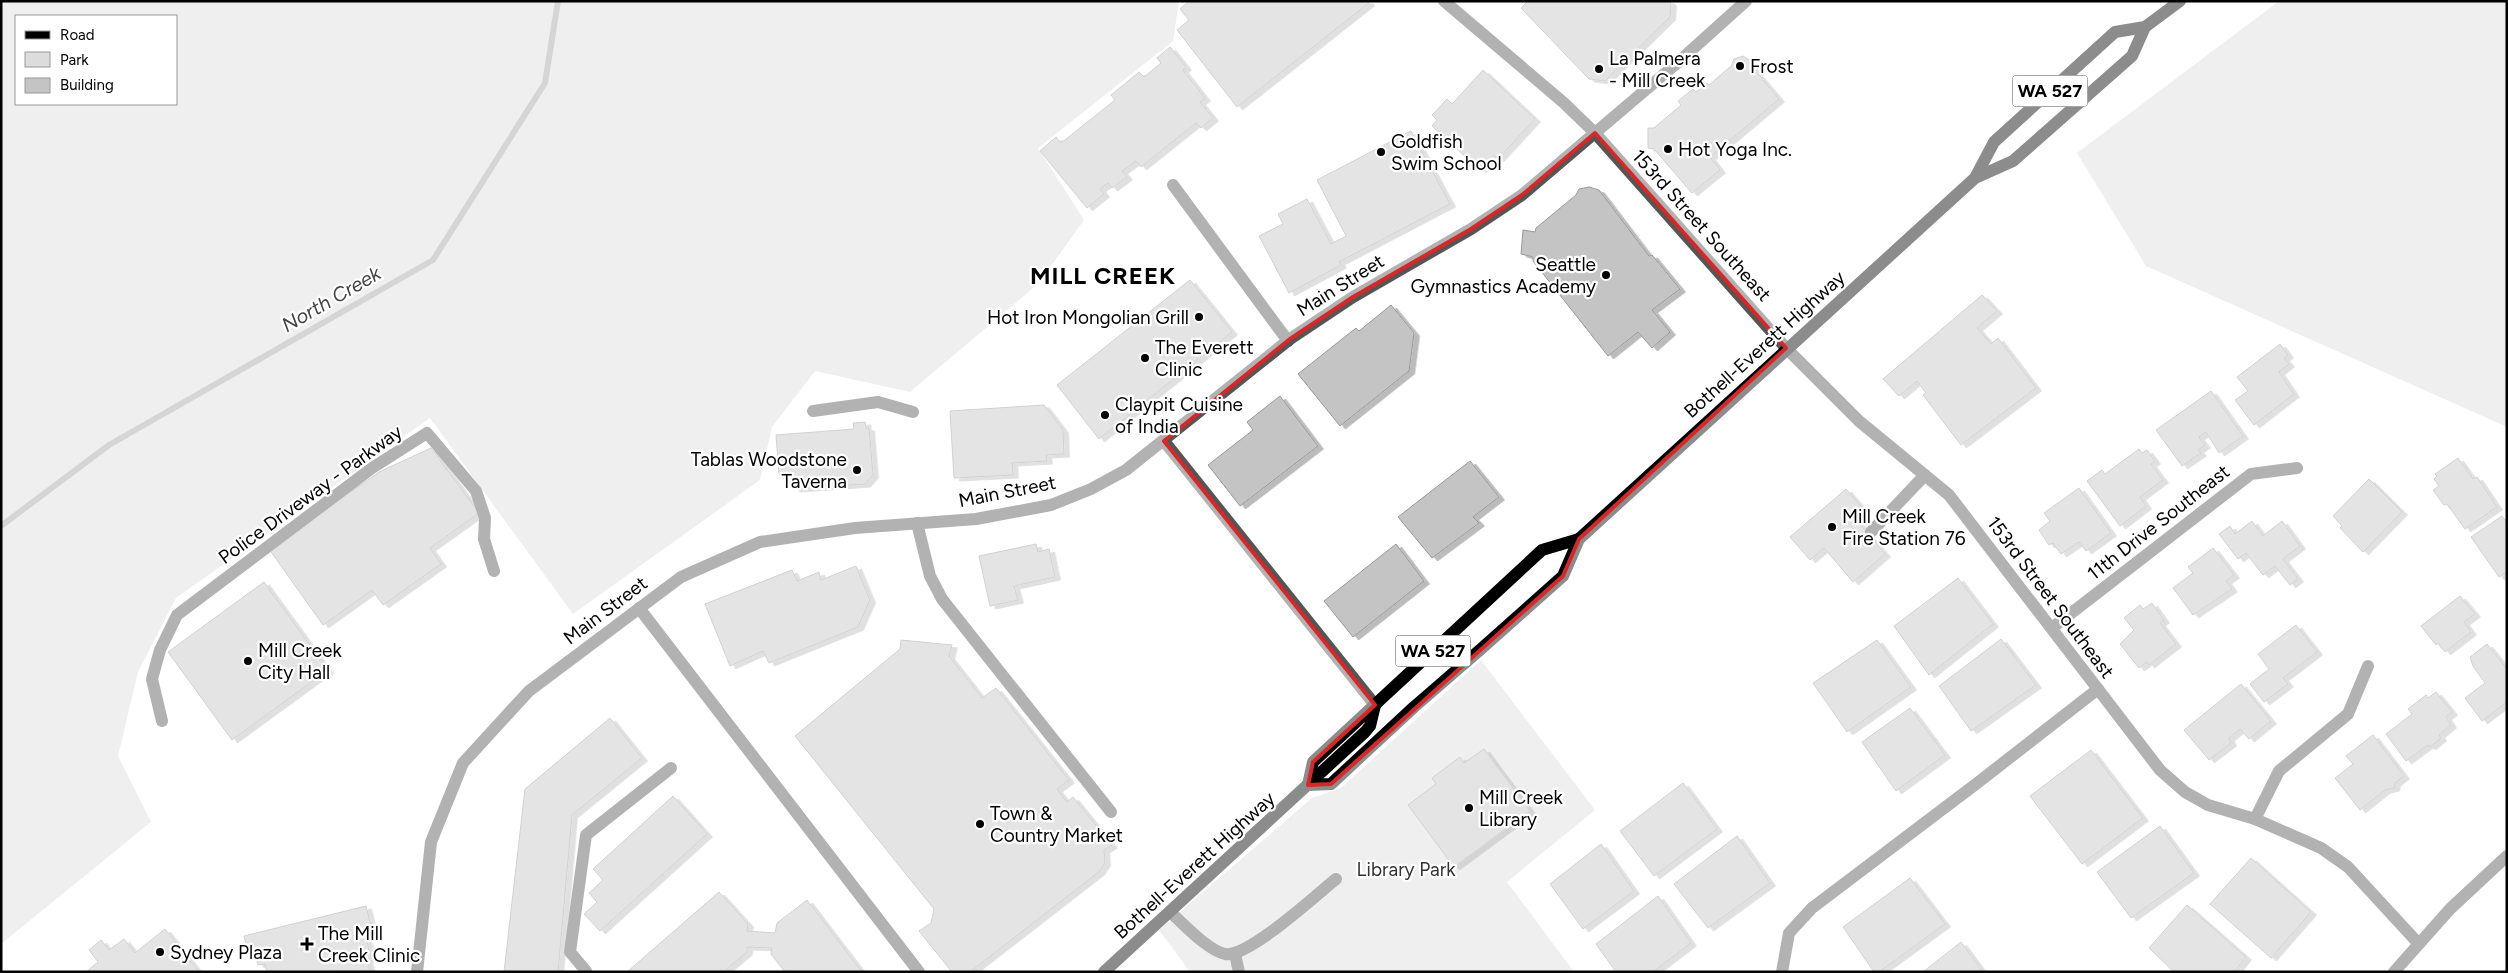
<svg xmlns="http://www.w3.org/2000/svg" width="2508" height="973" viewBox="0 0 2508 973" font-family="Figtree,sans-serif">
<style>
.green{fill:#dcdcdc;fill-rule:evenodd}
.lines{fill:none;stroke-linecap:round;stroke-linejoin:round}
.stream{stroke:#a3a3a3;stroke-width:6}
.building{fill:#c4c4c4;stroke:#999;filter:url(#shadow)}
.minor{stroke:#555;stroke-width:12}
.major{stroke:#000;stroke-width:12}
.marked{fill:none;stroke:#d62828;stroke-width:4;stroke-linejoin:round}
.poi-dot{fill:#000;stroke:#fff;stroke-width:2}
.labels{text-anchor:middle;stroke-width:4.5;stroke-linejoin:round;paint-order:stroke}
.shield{fill:#fff;stroke:#4c4c4c;stroke-width:1}
.shield-label{font-size:18px;font-weight:bold;fill:#000}
.poi-label{font-size:19px;fill:#000;stroke:#fff;text-anchor:start}
.street-label{font-size:19px;fill:#000;stroke:#fff}
.park-label{font-size:19px;fill:#333;stroke:#fff}
.water-label{font-size:20px;font-style:italic;fill:#444;stroke:#fff}
.district-label{font-size:24px;font-weight:bold;letter-spacing:1px;fill:#000;stroke:#fff}
</style>
<defs>
<filter id="shadow"><feDropShadow dx="5.5" dy="3" stdDeviation="0" flood-color="#0004"/></filter>
</defs>
<rect width="100%" height="100%" fill="#fff"/>
<g class="green">
<path d="M1,1h1178l-6,40 -135,107 46,72 -46,64 -128,108 -95,-21 -43,56 -12,53 -187,134 -143,-196 -254,180 -38,74 -20,84 33,66 -150,122zM16,16h160v88h-160z"/>
<polygon points="2279,1 2507,1 2507,427 2146,266 2077,153"/>
<polygon points="1481,660 1595,810 1507,882 1574,972 1190,972 1159,930 1312,798 1341,788"/>
</g>
<g class="lines">
<polyline class="stream" points="1,526 109,445 433,260 545,83 558,1"/>
</g>
<g class="building">
<polygon points="1189,1 1368,1 1369,3 1237,107 1177,30 1189,20 1180,9"/>
<polygon points="1528,1 1669,1 1671,3 1670,17 1605,81 1589,79 1521,8"/>
<polygon points="1170,47 1186,67 1183,70 1205,98 1200,102 1213,118 1201,128 1196,123 1141,167 1136,161 1122,171 1127,177 1112,188 1108,183 1100,189 1104,194 1087,208 1040,151 1056,137 1061,143 1115,100 1111,95 1139,72 1144,77 1161,63 1157,58"/>
<polygon points="1743,56 1752,62 1753,68 1779,99 1710,157 1720,170 1692,193 1654,149 1648,148 1648,128 1654,128 1681,105 1678,101 1693,89 1696,92 1707,83 1709,85 1731,66 1734,59"/>
<polygon points="1483,70 1535,119 1498,159 1494,155 1480,170 1432,126 1437,120 1432,115 1447,99 1452,104"/>
<polygon points="1411,131 1450,204 1339,262 1341,265 1289,293 1259,236 1283,224 1278,214 1307,199 1331,244 1346,236 1317,180"/>
<polygon points="1589,187 1599,190 1649,256 1652,255 1680,289 1652,310 1670,332 1652,348 1638,332 1608,356 1533,261 1533,257 1521,254 1523,230 1535,232 1536,228 1576,195 1579,189"/>
<polygon points="1190,280 1232,332 1099,439 1057,385"/>
<polygon points="1982,295 1997,311 1977,328 1991,344 1998,338 2036,388 1961,445 1923,395 1926,393 1917,381 1899,396 1883,379"/>
<polygon points="1391,305 1414,333 1409,371 1340,426 1298,374 1356,328 1359,331"/>
<polygon points="2280,344 2288,355 2284,358 2289,364 2279,372 2294,394 2254,425 2235,400 2248,391 2237,377"/>
<polygon points="2211,391 2243,436 2219,453 2206,432 2199,437 2205,445 2198,450 2201,453 2182,466 2156,430"/>
<polygon points="1280,396 1318,446 1240,506 1208,465 1253,430 1247,422"/>
<polygon points="1044,405 1063,430 1064,454 1046,455 1047,461 1012,463 1013,475 954,478 950,411"/>
<polygon points="865,422 866,428 869,428 873,475 865,484 795,489 779,474 776,435 854,429 853,423"/>
<polygon points="431,448 479,513 430,548 441,564 383,605 372,590 323,625 269,549 379,472"/>
<polygon points="2139,449 2142,453 2147,450 2155,461 2151,464 2163,480 2140,497 2146,506 2120,526 2087,481 2102,470 2105,474"/>
<polygon points="2458,458 2473,479 2477,477 2497,507 2465,529 2447,504 2444,505 2433,490 2439,486 2434,479 2437,476 2435,474"/>
<polygon points="1470,461 1499,497 1473,517 1479,523 1432,558 1398,517"/>
<polygon points="2369,479 2402,512 2363,552 2340,528 2342,526 2333,516"/>
<polygon points="2079,488 2111,533 2086,551 2079,542 2061,554 2053,543 2049,545 2039,530 2050,521 2044,513"/>
<polygon points="1846,489 1864,510 1855,518 1885,554 1853,582 1824,548 1810,560 1790,537"/>
<polygon points="2502,516 2507,523 2507,572 2499,577 2471,537"/>
<polygon points="2252,521 2263,536 2282,521 2300,546 2283,559 2298,579 2290,585 2275,566 2263,575 2246,553 2238,559 2219,534 2230,526 2235,534"/>
<polygon points="1036,544 1038,552 1049,549 1055,577 1014,586 1018,600 990,606 979,556"/>
<polygon points="1396,544 1424,581 1353,637 1324,601"/>
<polygon points="2213,548 2234,575 2226,581 2232,589 2193,615 2173,588 2193,573 2188,567"/>
<polygon points="856,566 870,600 858,627 769,663 763,651 730,666 705,604 792,570 797,581 819,572 821,580"/>
<polygon points="1958,578 1993,624 1929,675 1894,626"/>
<polygon points="264,582 328,670 232,740 168,652"/>
<polygon points="2460,596 2475,614 2464,622 2471,632 2445,652 2438,643 2436,645 2421,626"/>
<polygon points="2152,603 2164,620 2160,623 2176,644 2149,665 2147,662 2139,668 2120,644 2134,630 2124,618 2140,605 2143,609"/>
<polygon points="2296,625 2317,652 2283,678 2288,684 2264,702 2250,684 2269,669 2258,654"/>
<polygon points="2001,639 2036,685 1971,731 1939,686"/>
<polygon points="901,640 952,645 949,656 982,698 996,688 1069,780 1057,789 1067,802 1073,797 1112,845 1104,850 1105,863 1099,872 970,972 952,972 919,931 931,923 934,909 795,736 900,649"/>
<polygon points="1877,640 1911,687 1847,732 1813,683"/>
<polygon points="2487,644 2507,669 2507,702 2482,721 2465,698 2485,683 2473,666 2470,657"/>
<polygon points="2241,684 2271,721 2249,739 2240,729 2229,738 2231,743 2209,760 2184,730"/>
<polygon points="2436,692 2452,712 2446,717 2451,725 2439,735 2441,738 2430,747 2428,745 2406,761 2386,734 2412,714 2408,709 2426,695 2428,698"/>
<polygon points="1910,708 1945,755 1896,791 1862,742"/>
<polygon points="610,718 642,758 572,815 558,972 504,972 525,789"/>
<polygon points="2373,735 2404,776 2395,783 2394,788 2385,790 2360,810 2335,778 2353,764 2346,756"/>
<polygon points="1484,749 1530,811 1454,867 1408,805 1436,784 1432,778 1460,757 1464,763"/>
<polygon points="2091,750 2143,818 2082,864 2030,796"/>
<polygon points="1683,783 1717,829 1654,876 1620,831"/>
<polygon points="673,796 707,834 600,931 584,914 597,902 589,893 603,880 593,869"/>
<polygon points="2160,826 2194,873 2131,918 2097,872"/>
<polygon points="1737,836 1770,883 1708,928 1674,884"/>
<polygon points="1601,844 1634,891 1583,929 1550,884"/>
<polygon points="2251,858 2311,912 2271,958 2210,904"/>
<polygon points="1910,878 1945,924 1879,972 1874,972 1843,927"/>
<polygon points="719,892 748,924 747,931 775,933 777,923 807,900 862,972 785,972 771,954 772,948 747,947 747,952 723,972 627,972"/>
<polygon points="1658,896 1691,943 1653,972 1616,972 1596,944"/>
<polygon points="2187,905 2246,957 2234,972 2174,972 2149,948"/>
<polygon points="366,906 371,926 364,928 371,958 367,959 370,971 267,972 265,964 258,965 255,952 248,954 244,936"/>
<polygon points="165,929 199,972 86,972 98,962 89,950 101,940 109,950 124,939 135,953"/>
<polygon points="1961,942 1983,972 1923,972"/>
</g>
<g class="lines">
<g class="minor">
<polyline points="1444,1 1564,103 1595,133 1786,348 1859,421 1949,495 2160,770 2185,792 2208,805 2255,819 2321,848 2348,867 2418,943"/>
<polyline points="1173,185 1288,341"/>
<polyline points="813,411 878,402 913,412"/>
<polyline points="1164,441 1375,705"/>
<polyline points="917,523 930,576 942,599 1111,812"/>
<polyline points="1871,532 1925,475"/>
<polyline points="639,608 919,972"/>
<polyline points="2052,628 2251,474 2297,468"/>
<polyline points="162,721 152,679 160,650 177,615 372,468 427,433 476,491 485,518 484,539 494,571"/>
<polyline points="2255,819 2279,771 2348,714 2368,666"/>
<path d="M1170,912c14,12 37,38 55,42 23,4 91,-59 111,-75"/>
<polyline points="1235,954 1239,972"/>
<polyline points="586,971 570,952 586,835 671,768"/>
<polyline points="417,972 431,842 463,763 529,691 681,577 760,542 855,528 976,519 1051,505 1091,489 1126,470 1290,339 1353,297 1471,229 1522,195 1676,64 1746,1"/>
<polyline points="1782,972 1789,933 1812,908 1976,784 2098,689"/>
<polyline points="2394,972 2450,909 2507,856"/>
</g>
<g class="major">
<polyline points="1975,178 1994,142 2115,32 2145,27 2180,1"/>
<polyline points="1308,785 1331,784 1414,707 1481,649 1563,576 1579,539 1975,178 2013,161 2132,56 2145,27"/>
<polyline points="1308,785 1313,762 1542,550 1579,539"/>
<polyline points="1104,972 1365,732 1370,726 1375,705"/>
</g>
</g>
<path d="M0 0H2508V973H0ZM1595,133l191,215 -207,191 -16,37 -232,208 -23,1 5,-23 62,-57 -211,-264 126,-102 63,-42 118,-68 51,-34z" fill="#fff" fill-opacity=".55" fill-rule="evenodd"/>
<path class="marked" d="M1595,133l191,215 -207,191 -16,37 -232,208 -23,1 5,-23 62,-57 -211,-264 126,-102 63,-42 118,-68 51,-34z"/>
<g class="poi-dot">
<circle cx="1740" cy="66" r="5"/>
<circle cx="1599" cy="69" r="5"/>
<circle cx="1668" cy="149" r="5"/>
<circle cx="1381" cy="152" r="5"/>
<circle cx="1606" cy="275" r="5"/>
<circle cx="1199" cy="317" r="5"/>
<circle cx="1145" cy="358" r="5"/>
<circle cx="1105" cy="415" r="5"/>
<circle cx="857" cy="470" r="5"/>
<circle cx="1832" cy="527" r="5"/>
<circle cx="248" cy="661" r="5"/>
<circle cx="1469" cy="808" r="5"/>
<circle cx="980" cy="824" r="5"/>
<path d="M304.5 936.5h5v5h5v5h-5v5h-5v-5h-5v-5h5z"/>
<circle cx="160" cy="952" r="5"/>
</g>
<g class="labels">
<g class="shield">
<rect x="2012.5" y="75.5" width="75" height="31" rx="4"/>
<rect x="1395.5" y="635.5" width="75" height="31" rx="4"/>
</g>
<g class="shield-label">
<text x="2050" y="97">WA 527</text>
<text x="1433" y="657">WA 527</text>
</g>
<g class="poi-label">
<text x="1609" y="65">La Palmera<tspan x="1609" dy="22">- Mill Creek</tspan></text>
<text x="1750" y="73">Frost</text>
<text x="1391" y="148">Goldfish<tspan x="1391" dy="22">Swim School</tspan></text>
<text x="1678" y="156">Hot Yoga Inc.</text>
<text x="1596" y="271" text-anchor="end">Seattle<tspan x="1596" dy="22">Gymnastics Academy</tspan></text>
<text x="1189" y="324" text-anchor="end">Hot Iron Mongolian Grill</text>
<text x="1155" y="354">The Everett<tspan x="1155" dy="22">Clinic</tspan></text>
<text x="1115" y="411">Claypit Cuisine<tspan x="1115" dy="22">of India</tspan></text>
<text x="847" y="466" text-anchor="end">Tablas Woodstone<tspan x="847" dy="22">Taverna</tspan></text>
<text x="1842" y="523">Mill Creek<tspan x="1842" dy="22">Fire Station 76</tspan></text>
<text x="258" y="657">Mill Creek<tspan x="258" dy="22">City Hall</tspan></text>
<text x="1479" y="804">Mill Creek<tspan x="1479" dy="22">Library</tspan></text>
<text x="990" y="820">Town &amp;<tspan x="990" dy="22">Country Market</tspan></text>
<text x="318" y="940">The Mill<tspan x="318" dy="22">Creek Clinic</tspan></text>
<text x="170" y="959">Sydney Plaza</text>
</g>
<g class="street-label">
<text transform="translate(1702 225) rotate(48)" y="7">153rd Street Southeast</text>
<text transform="translate(1340 285) rotate(-32)" y="7">Main Street</text>
<text transform="translate(1764 344) rotate(-42)" y="7">Bothell-Everett Highway</text>
<text transform="translate(1007 491) rotate(-11)" y="7">Main Street</text>
<text transform="translate(310 494) rotate(-36)" y="7">Police Driveway - Parkway</text>
<text transform="translate(2158 522) rotate(-38)" y="7">11th Drive Southeast</text>
<text transform="translate(2051 597) rotate(53)" y="7">153rd Street Southeast</text>
<text transform="translate(605 610) rotate(-37)" y="7">Main Street</text>
<text transform="translate(1194 865) rotate(-42)" y="7">Bothell-Everett Highway</text>
</g>
<g class="park-label">
<text x="1406" y="876">Library Park</text>
</g>
<g class="water-label">
<text transform="translate(331 299) rotate(-30)" y="7">North Creek</text>
</g>
<g class="district-label">
<text x="1103" y="284">MILL CREEK</text>
</g>
</g>
<rect width="2508" height="973" fill="none" stroke="#000000" stroke-width="5"/>
<rect x="15" y="15" width="162" height="90" fill="#ffffff" stroke="#999999"/>
<rect x="25" y="31" width="25" height="8" fill="#000000" stroke="#999999"/>
<text x="60" y="40" font-size="15" fill="#000000">Road</text>
<rect x="25" y="52" width="25" height="15" fill="#dcdcdc" stroke="#999999"/>
<text x="60" y="65" font-size="15" fill="#000000">Park</text>
<rect x="25" y="78" width="25" height="15" fill="#c4c4c4" stroke="#999999"/>
<text x="60" y="90" font-size="15" fill="#000000">Building</text>
</svg>
